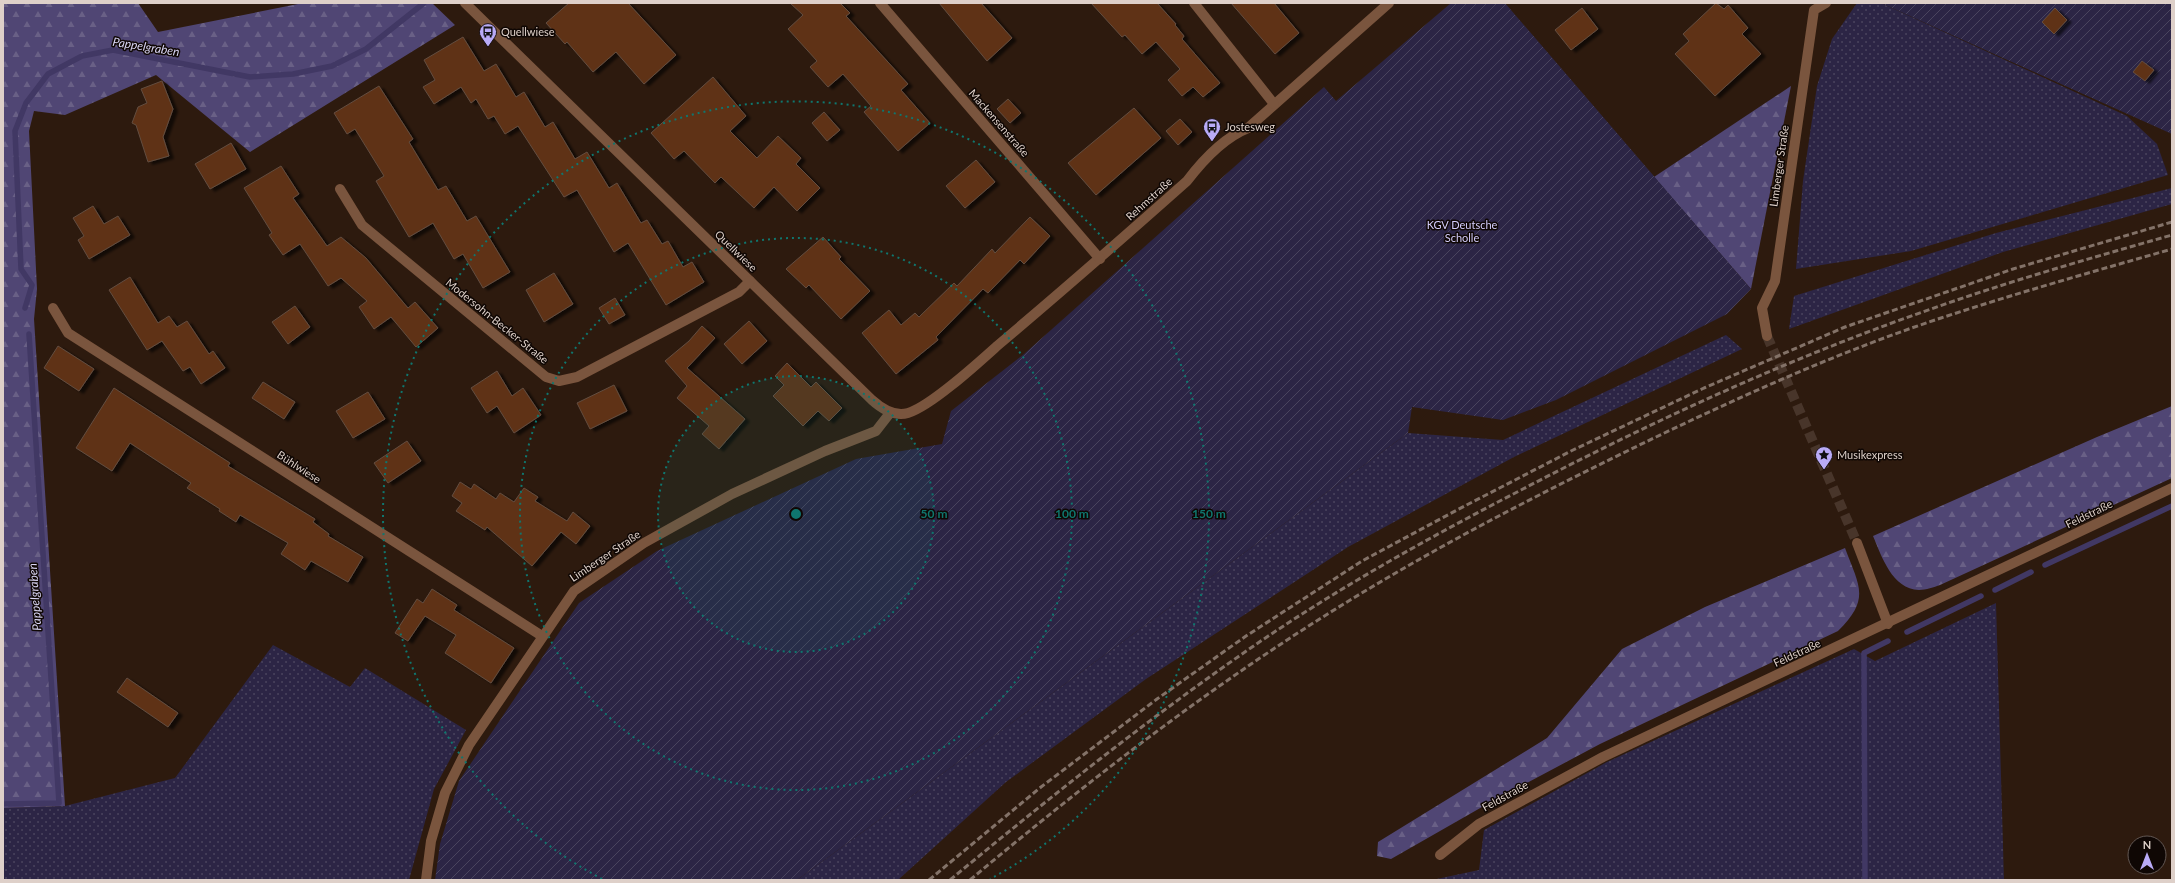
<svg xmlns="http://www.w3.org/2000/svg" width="2175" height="883" viewBox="0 0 2175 883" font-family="Lato,sans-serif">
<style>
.grass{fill:url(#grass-dots)}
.forest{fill:url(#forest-firs)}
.garden{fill:url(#garden-furrows)}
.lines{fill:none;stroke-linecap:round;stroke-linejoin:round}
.stream{stroke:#413864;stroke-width:5.5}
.building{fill:#5e3215;stroke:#634d40;filter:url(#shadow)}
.minor-tunnel{stroke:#48352a;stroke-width:10;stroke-dasharray:10 5;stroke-linecap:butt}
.minor{stroke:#7a553e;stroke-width:10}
.rail{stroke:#837268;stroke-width:3;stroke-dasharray:6 3;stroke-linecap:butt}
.ring{fill:none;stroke:#0f766e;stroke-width:2;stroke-dasharray:2 4}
.labels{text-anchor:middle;stroke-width:3;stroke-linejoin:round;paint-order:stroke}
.poi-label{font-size:11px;fill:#ded0c9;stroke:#0f0704;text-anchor:start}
.street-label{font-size:11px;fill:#ded0c9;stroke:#0f0704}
.park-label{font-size:11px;fill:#d4cdfb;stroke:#0f0704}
.water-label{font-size:12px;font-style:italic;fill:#d9d5f4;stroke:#0f0704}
.centre{fill:#0f766e;stroke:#0f0704;stroke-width:2}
.ring-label{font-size:12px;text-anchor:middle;font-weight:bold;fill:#0f766e;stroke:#0f0704;stroke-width:3;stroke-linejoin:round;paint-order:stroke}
</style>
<defs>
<pattern id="grass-dots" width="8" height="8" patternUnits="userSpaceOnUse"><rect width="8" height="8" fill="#2c2545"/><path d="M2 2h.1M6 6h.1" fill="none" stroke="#4a445e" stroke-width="1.8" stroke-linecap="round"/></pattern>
<pattern id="forest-firs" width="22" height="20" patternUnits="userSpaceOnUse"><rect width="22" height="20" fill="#504674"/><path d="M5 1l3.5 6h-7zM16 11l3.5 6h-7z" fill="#696086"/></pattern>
<pattern id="garden-furrows" width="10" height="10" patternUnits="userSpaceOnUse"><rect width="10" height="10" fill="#2c2545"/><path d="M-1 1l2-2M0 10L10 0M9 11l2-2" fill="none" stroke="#4a445e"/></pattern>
<filter id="shadow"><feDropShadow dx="4.5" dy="2.5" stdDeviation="1" flood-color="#0009"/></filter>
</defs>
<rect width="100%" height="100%" fill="#2d1a0e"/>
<g class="grass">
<polygon points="1857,3 1881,3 2127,116 2157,144 2168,175 1911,251 1796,269 1803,181 1817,86 1832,39"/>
<polygon points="2172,188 2172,204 2003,252 1789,329 1794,296 1996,233"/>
<polygon points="1726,335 1742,349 1514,457 1348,547 1146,679 1006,782 898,880 797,880 1408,433 1503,440"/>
<polygon points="1996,603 2004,880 1432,880 1479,870 1484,830 1607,762 1854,649 1875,661"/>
<polygon points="273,645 350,687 365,668 466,730 434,789 409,880 3,880 3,808 65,806 175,778"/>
</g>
<g class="forest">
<polygon points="3,3 138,3 158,32 303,3 432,3 455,25 250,152 156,75 65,115 34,111 29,131 37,289 34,319 65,806 3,808"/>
<polygon points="1791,86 1751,289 1654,177"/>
<path d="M2172,406v72l-232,107c-6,2 -14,5 -21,5 -27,-1 -37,-33 -46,-54l224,-99z"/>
<path d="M1845,548c14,38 26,51 -7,83l-238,113 -118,63 -91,52 -14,-3 1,-14 169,-104 75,-89 83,-42z"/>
</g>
<g class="garden">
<polygon points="1451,3 1505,3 1751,289 1727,314 1556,400 1503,420 1412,407 1408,433 797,880 435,880 440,844 459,781 579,603 657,551 856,459 942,444 951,411 1024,354 1324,87 1336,101"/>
<polygon points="1881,3 2172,3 2172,134"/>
</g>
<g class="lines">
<g class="stream">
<polyline points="25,308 32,285 21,269 15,131 26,103 48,74 82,56 113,50 250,77 293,74 332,66 366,49 424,3"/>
<polyline points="2045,565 2172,506"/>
<polyline points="1995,590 2031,572"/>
<polyline points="1907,632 1981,596"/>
<polyline points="3,804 59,803 29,334"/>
<polyline points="1865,880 1864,653 1888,641"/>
</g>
</g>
<g class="building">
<polygon points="569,3 628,3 676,55 644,84 616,52 593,72 567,42 565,44 546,23"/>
<polygon points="790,3 840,3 850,13 846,16 908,84 901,90 930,123 898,151 864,112 871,106 843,74 828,87 810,67 817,61 788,29 803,15"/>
<polygon points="939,3 981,3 1012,38 987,61"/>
<polygon points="1091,3 1157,3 1176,24 1175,25 1184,36 1182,39 1220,83 1203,97 1193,87 1182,96 1168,80 1180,69 1156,42 1142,54 1125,35 1122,37"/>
<polygon points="1231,3 1274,3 1299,33 1275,54"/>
<polygon points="1716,3 1724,9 1728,5 1748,28 1742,34 1761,54 1715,96 1675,54 1689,41 1683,34"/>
<polygon points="1582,8 1598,29 1571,50 1555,30"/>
<polygon points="2055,8 2067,20 2054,34 2042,22"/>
<polygon points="463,37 484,71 496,64 516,97 524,92 545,127 553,122 575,159 587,152 609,188 617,183 641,223 647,220 662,244 668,241 683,267 692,262 704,282 666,305 628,243 614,252 577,190 564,197 518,126 505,134 494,116 488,119 476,99 471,103 461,87 434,104 423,87 435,80 424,60"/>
<polygon points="2142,61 2154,70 2145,81 2133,72"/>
<polygon points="713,77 746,116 730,131 757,158 778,136 801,158 796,164 820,188 797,211 774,187 754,208 721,177 715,183 684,151 674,159 651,133"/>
<polygon points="162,81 173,109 163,137 169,156 148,162 136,125 132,123 138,107 147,103 141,89"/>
<polygon points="379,86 413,139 409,142 438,190 446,186 467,221 476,216 510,272 483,288 463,254 454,259 433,223 409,237 376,181 384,176 355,129 347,134 334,113"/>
<polygon points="1008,99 1021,113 1010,123 997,109"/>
<polygon points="1134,108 1161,138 1096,195 1068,163"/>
<polygon points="824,112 840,130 827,141 812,123"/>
<polygon points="1180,119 1192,132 1178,145 1166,131"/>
<polygon points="231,143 246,169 210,189 195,164"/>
<polygon points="976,160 995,182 965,208 946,186"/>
<polygon points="281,166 299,194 293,198 327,246 341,237 366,258 408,308 415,302 438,328 416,347 391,317 374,329 359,307 367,301 341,278 328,286 300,244 283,255 269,235 272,233 244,188"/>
<polygon points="93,206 104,224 118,216 130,235 89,259 78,240 84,236 73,218"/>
<polygon points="1030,217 1050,236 1024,264 1020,260 988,293 983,289 936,337 938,340 896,374 862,333 889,310 901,325 915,313 919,317 954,283 957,286 992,249 995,253"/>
<polygon points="823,237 841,257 839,259 870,291 841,319 809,285 806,288 786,269"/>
<polygon points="554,273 573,304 544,322 526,290"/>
<polygon points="130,277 158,323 169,316 177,327 187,321 209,354 213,351 225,368 201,384 190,367 183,371 162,341 147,350 109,290"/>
<polygon points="615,298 625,315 609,324 599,308"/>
<polygon points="295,306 310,327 288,344 272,322"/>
<polygon points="749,321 767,341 742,364 724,344"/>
<polygon points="702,326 715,338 687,368 745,419 719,449 702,434 709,426 677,398 687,386 665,361 689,341"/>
<polygon points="58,346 94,369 79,391 44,368"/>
<polygon points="787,363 811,387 816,382 842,408 829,421 818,411 803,426 773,396 784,385 775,376"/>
<polygon points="497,371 512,396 523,388 541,415 514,433 497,406 487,413 471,388"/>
<polygon points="263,382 295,402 284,419 252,398"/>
<polygon points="614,385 627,411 590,429 577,403"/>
<polygon points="114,388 230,463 228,466 315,519 313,522 329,534 328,536 363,557 348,582 311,561 305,570 281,554 288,543 240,515 236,522 219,511 220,509 187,488 191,483 130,443 112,471 76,448"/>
<polygon points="368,392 385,419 353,438 336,411"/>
<polygon points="407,441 421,461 388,483 374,463"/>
<polygon points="460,482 471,489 474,484 496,499 500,493 514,502 524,488 538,497 535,501 567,521 573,512 590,526 576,544 561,532 532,566 487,527 485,530 456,511 462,503 452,496"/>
<polygon points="432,589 457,605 454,610 514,648 491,683 445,653 456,635 425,616 408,641 395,633 417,599 423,603"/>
<polygon points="127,678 178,713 168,727 117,692"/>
</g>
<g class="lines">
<polyline class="minor-tunnel" points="1767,336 1857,543"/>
<g class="minor">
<path d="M465,3l407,397c10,9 22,17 36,13 23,-7 69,-49 89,-67 64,-54 127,-109 190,-165 16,-21 36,-43 61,-53l141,-125"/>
<polyline points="880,3 1100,259"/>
<polyline points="1194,3 1274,104"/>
<polyline points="340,189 362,225 546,377 559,381 577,377 739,292 750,281"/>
<polyline points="53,308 68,333 542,636"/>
<polyline points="1767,336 1762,308 1775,281 1814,10 1826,3"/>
<polyline points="1857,543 1888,624"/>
<polyline points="1440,855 1479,824 1603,757 2172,488"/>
<polyline points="426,880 431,841 445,793 469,745 574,591 644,543 732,494 825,451 876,431 890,413"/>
</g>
<g class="rail">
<polyline points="929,880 1041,787 1157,699 1246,636 1362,561 1457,510 1573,450 1704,388 1845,327 2013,269 2172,222"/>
<path d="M950,880c99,-82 199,-162 305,-235 85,-58 175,-108 266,-155 132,-69 269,-132 410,-181 79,-28 160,-51 241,-74"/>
<path d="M970,880c130,-109 265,-213 412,-299 88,-52 181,-99 274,-144 92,-44 188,-87 285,-119 76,-25 154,-47 231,-69"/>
</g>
</g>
<circle cx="796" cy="514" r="138" fill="#0f766e" fill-opacity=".12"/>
<g class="ring">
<circle cx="796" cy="514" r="138"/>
<circle cx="796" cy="514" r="276"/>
<path d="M602 879A413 413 0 1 1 990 879"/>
</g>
<defs>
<g id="bus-pin" transform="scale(0.9)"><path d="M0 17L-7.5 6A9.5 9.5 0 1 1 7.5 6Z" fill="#b9abf7" stroke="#0f0704"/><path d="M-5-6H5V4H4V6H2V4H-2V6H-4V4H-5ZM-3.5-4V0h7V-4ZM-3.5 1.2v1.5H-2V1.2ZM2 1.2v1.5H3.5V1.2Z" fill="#111"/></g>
<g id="sight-pin" transform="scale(0.9)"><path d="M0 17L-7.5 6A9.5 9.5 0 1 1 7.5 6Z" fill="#b9abf7" stroke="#0f0704"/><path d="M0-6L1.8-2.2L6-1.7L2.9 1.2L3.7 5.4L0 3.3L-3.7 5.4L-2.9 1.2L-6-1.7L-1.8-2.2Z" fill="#111"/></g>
</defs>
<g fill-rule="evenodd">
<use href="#bus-pin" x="488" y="32"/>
<use href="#bus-pin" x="1212" y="127"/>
<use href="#sight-pin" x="1824" y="455"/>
</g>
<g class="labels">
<g class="poi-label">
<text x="501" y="36">Quellwiese</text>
<text x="1225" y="131">Jostesweg</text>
<text x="1837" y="459">Musikexpress</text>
</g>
<g class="street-label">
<text transform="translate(999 123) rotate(49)" y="4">Mackensenstraße</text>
<text transform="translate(1779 166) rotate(-82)" y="4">Limberger Straße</text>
<text transform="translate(1149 199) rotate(-42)" y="4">Rehmstraße</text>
<text transform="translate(736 251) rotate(44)" y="4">Quellwiese</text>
<text transform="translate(497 321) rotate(39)" y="4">Modersohn-Becker-Straße</text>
<text transform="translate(299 467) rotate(33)" y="4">Bühlwiese</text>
<text transform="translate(2089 514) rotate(-26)" y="4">Feldstraße</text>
<text transform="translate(605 556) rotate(-34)" y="4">Limberger Straße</text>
<text transform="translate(1797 653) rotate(-25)" y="4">Feldstraße</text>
<text transform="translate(1505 796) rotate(-29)" y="4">Feldstraße</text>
</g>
<g class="park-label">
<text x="1462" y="229">KGV Deutsche<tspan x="1462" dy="13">Scholle</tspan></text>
</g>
<g class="water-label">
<text transform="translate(146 47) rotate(9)" y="4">Pappelgraben</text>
<text transform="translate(35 597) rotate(-94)" y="4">Pappelgraben</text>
</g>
</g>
<circle cx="796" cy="514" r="6" class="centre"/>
<g class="ring-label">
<text x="934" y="518">50 m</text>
<text x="1072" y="518">100 m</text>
<text x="1209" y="518">150 m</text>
</g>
<rect width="2175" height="883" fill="none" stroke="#ded0c9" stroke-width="8"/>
<g transform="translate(2147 855)"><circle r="19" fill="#0f0704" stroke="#625753"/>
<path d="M0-3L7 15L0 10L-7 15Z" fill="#b9abf7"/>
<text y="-6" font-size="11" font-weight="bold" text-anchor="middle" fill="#ded0c9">N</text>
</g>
</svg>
